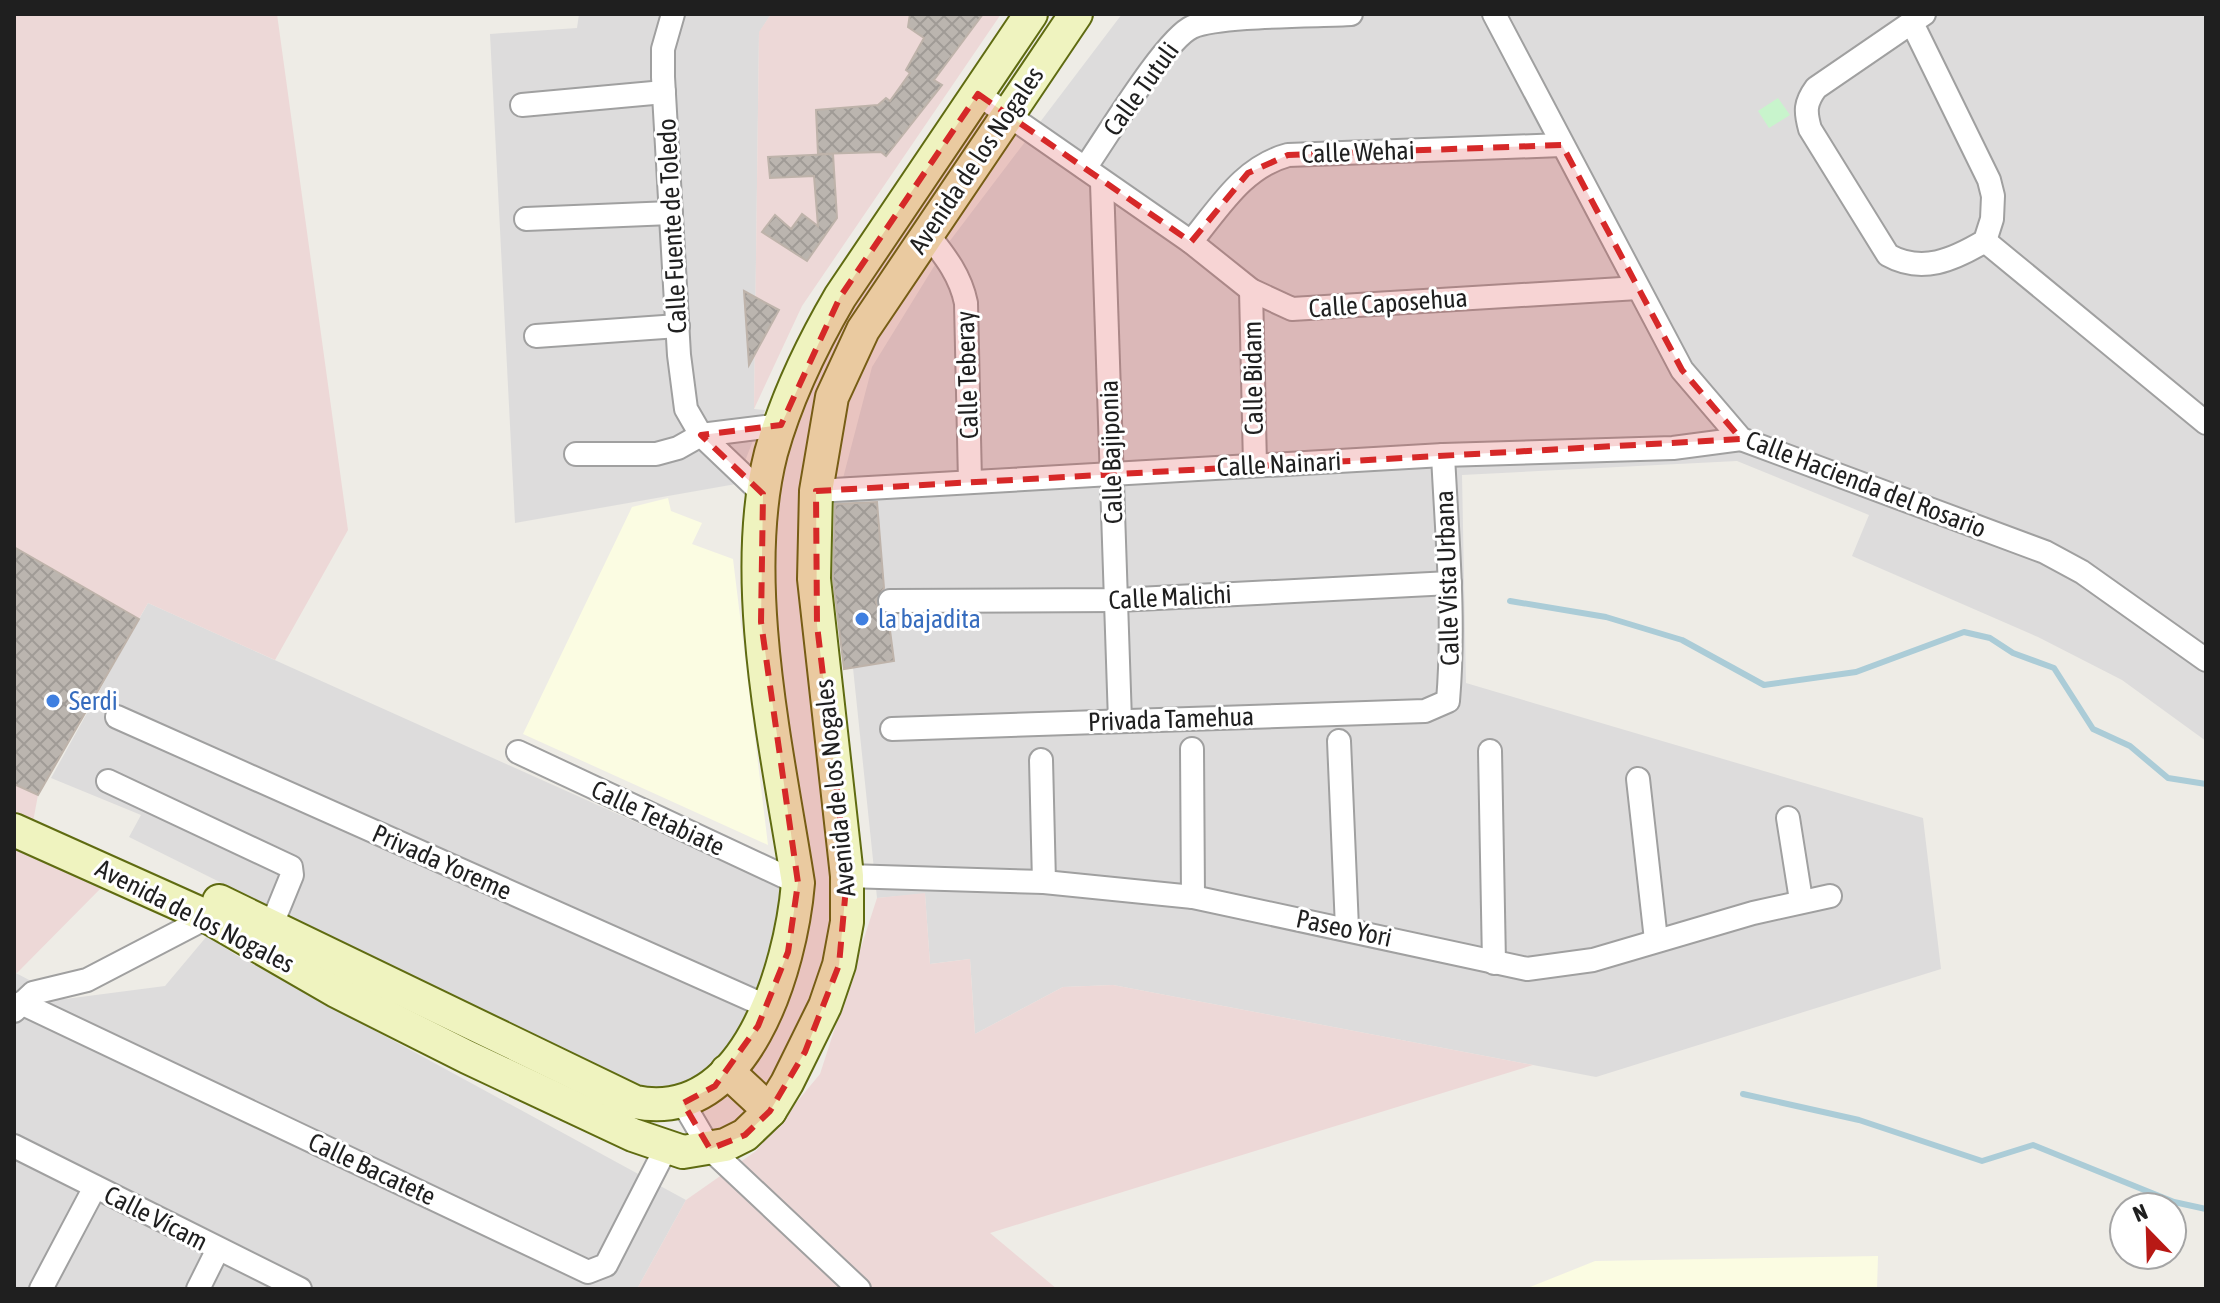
<svg xmlns="http://www.w3.org/2000/svg" width="2220" height="1303" viewBox="0 0 2220 1303" font-family="'Asap Condensed',sans-serif">
<style>
.residential{fill:#dddcdc}
.commercial{fill:#edd8d7}
.education{fill:#fbfce2}
.park{fill:#c8f4cc}
.lines{fill:none;stroke-linecap:round;stroke-linejoin:round}
.stream{stroke:#abccd7;stroke-width:6}
.building{fill:url(#building-cross-hatch);stroke:#beb3aa;stroke-width:2}
.minor-casing{stroke:#a0a0a0;stroke-width:26}
.secondary-casing{stroke:#5f6b11;stroke-width:36}
.minor{stroke:#fff;stroke-width:22}
.secondary{stroke:#eff3bf;stroke-width:32}
.marked{fill:#d62828;fill-opacity:0.2;stroke:#d62828;stroke-width:6;stroke-dasharray:16 10;stroke-linejoin:round}
.shop-dot{fill:#3f7fe0;stroke:#fff;stroke-width:3}
.labels{text-anchor:middle;stroke-width:6;stroke-linejoin:round;paint-order:stroke}
.street-label{font-size:26px;fill:#1f1f1f;stroke:#fff}
.shop-label{font-size:26px;fill:#366cbe;stroke:#fff;text-anchor:start}
</style>
<defs>
<pattern id="building-cross-hatch" width="8" height="8" patternUnits="userSpaceOnUse" patternTransform="scale(2)"><rect width="8" height="8" fill="#bbb5af"/><path d="M0 0l8 8M0 8l8-8" fill="none" stroke="#a09b96"/></pattern>
</defs>
<rect width="100%" height="100%" fill="#eeece6"/>
<g class="residential">
<polygon points="579,14 771,14 759,33 754,409 765,410 736,484 515,523 490,34 577,28"/>
<polygon points="1122,14 2206,14 2206,741 2122,680 2038,637 1852,556 1869,515 1737,461 1462,475 1466,683 1923,818 1941,969 1596,1077 1113,985 1063,987 975,1034 970,959 930,964 925,894 877,898 836,505 872,367 949,242"/>
<polygon points="148,603 791,892 766,993 707,1077 647,1094 129,837 141,815 51,778"/>
<polygon points="207,936 236,955 686,1200 637,1289 14,1289 14,972 65,999 165,986"/>
</g>
<g class="commercial">
<polygon points="14,14 277,14 348,530 275,660 148,603 38,795 27,854 105,884 17,973 14,972"/>
<polygon points="771,14 1001,14 802,306 754,409 759,32"/>
<polygon points="925,893 930,964 970,959 975,1034 1063,987 1113,985 1533,1065 990,1233 1057,1289 637,1289 686,1200 756,1151 820,1074 877,898"/>
</g>
<g class="education">
<polygon points="668,498 671,511 702,523 692,544 733,559 768,845 523,734 632,507"/>
<polygon points="1878,1256 1877,1289 1525,1289 1595,1261"/>
</g>
<polygon class="park" points="1778,98 1790,115 1769,128 1758,111"/>
<g class="lines">
<g class="stream">
<polyline points="1510,601 1606,617 1682,640 1764,685 1856,672 1964,632 1990,638 2013,653 2054,668 2093,729 2130,746 2168,778 2206,784"/>
<polyline points="1743,1094 1859,1120 1982,1161 2033,1145 2174,1202 2206,1209"/>
</g>
</g>
<g class="building">
<polygon points="910,14 983,14 934,80 942,85 886,156 881,152 818,154 816,110 878,105 886,98 890,101 910,73 906,70 924,38 908,27"/>
<polygon points="833,154 837,218 807,261 762,232 775,215 791,229 802,214 818,226 814,176 770,178 768,157"/>
<polygon points="744,291 779,310 749,365"/>
<polygon points="877,502 884,588 876,602 878,609 888,615 894,661 844,669 833,578 835,504"/>
<polygon points="14,547 139,619 38,795 14,784"/>
</g>
<g class="lines">
<g class="minor-casing">
<g id="minor">
<polyline points="673,14 663,49 663,77 679,355 686,409 701,435 763,494"/>
<polyline points="1494,14 1682,370 1741,439 2045,552 2082,572 2206,660"/>
<path d="M1912,23l77,157 4,16 -1,23 -7,22c-32,19 -63,33 -97,14l-78,-126c-5,-18 -5,-26 6,-41l108,-74"/>
<polyline points="978,94 1191,242 1251,290 1292,309 1638,288"/>
<polyline points="522,105 664,92"/>
<path d="M1085,168c20,-28 80,-129 107,-141 27,-12 124,-11 159,-13"/>
<polyline points="1102,183 1120,721"/>
<polyline points="526,219 671,213"/>
<path d="M926,232c18,23 34,42 40,71l4,179"/>
<polyline points="1985,241 2206,423"/>
<path d="M1191,242c29,-35 52,-75 97,-87l274,-10"/>
<polyline points="1251,290 1255,465"/>
<polyline points="536,336 678,326"/>
<polyline points="576,454 656,454 678,448 701,435 781,425"/>
<polyline points="816,491 1443,455 1673,448 1741,439"/>
<polyline points="890,601 1118,600 1450,583"/>
<polyline points="117,717 768,1007"/>
<path d="M892,729l533,-18 23,-10c7,-82 -1,-164 -5,-246"/>
<polyline points="1339,741 1347,928"/>
<polyline points="1192,749 1193,897"/>
<polyline points="1490,751 1494,963"/>
<polyline points="518,752 798,883"/>
<polyline points="1041,760 1044,882"/>
<polyline points="1638,779 1656,940"/>
<polyline points="108,781 291,867 292,875 272,924"/>
<polyline points="1788,818 1801,900"/>
<polyline points="847,876 1044,882 1193,897 1527,969 1593,960 1753,913 1830,896"/>
<polyline points="21,1003 588,1272 606,1265 666,1148"/>
<polyline points="14,1011 33,993 87,980 208,917"/>
<polyline points="683,1103 710,1149 859,1289"/>
<polyline points="14,1146 300,1289"/>
<polyline points="41,1289 95,1187"/>
<polyline points="198,1289 218,1249"/>
</g>
</g>
<g class="secondary-casing">
<g id="secondary">
<polyline points="14,830 208,917 336,991 467,1057 633,1135 683,1152 725,1145 745,1135 770,1111 787,1083 825,1006 839,965 847,922 847,876 814,579 816,491 832,397 863,330 1076,14"/>
<path d="M219,901l416,201c111,23 156,-135 163,-219 -20,-129 -60,-302 -27,-430 15,-54 41,-108 69,-156l191,-283"/>
<polyline points="727,1071 770,1111"/>
</g>
</g>
<use href="#minor" class="minor"/>
<use href="#secondary" class="secondary"/>
</g>
<path class="marked" d="M978,94l213,148 57,-69 40,-18 274,-10 120,225 59,69 -925,52 1,134 30,251 -8,89 -34,87 -35,59 -25,24 -35,14 -27,-46 32,-17 43,-60 30,-74 10,-69 -37,-261 2,-128 -62,-59 80,-10 59,-128z"/>
<g class="shop-dot">
<circle cx="862" cy="619" r="8"/>
<circle cx="53" cy="701" r="8"/>
</g>
<g class="labels">
<g class="street-label">
<text transform="translate(1141 89) rotate(-54)" y="9">Calle Tutuli</text>
<text transform="translate(1358 152) rotate(-2)" y="9">Calle Wehai</text>
<text transform="translate(976 160) rotate(-56)" y="9">Avenida de los Nogales</text>
<text transform="translate(672 226) rotate(-93)" y="9">Calle Fuente de Toledo</text>
<text transform="translate(1388 303) rotate(-4)" y="9">Calle Caposehua</text>
<text transform="translate(967 375) rotate(-92)" y="9">Calle Teberay</text>
<text transform="translate(1253 378) rotate(-91)" y="9">Calle Bidam</text>
<text transform="translate(1111 452) rotate(-92)" y="9">Calle Bajiponia</text>
<text transform="translate(1279 464) rotate(-3)" y="9">Calle Nainari</text>
<text transform="translate(1866 484) rotate(21)" y="9">Calle Hacienda del Rosario</text>
<text transform="translate(1447 578) rotate(-92)" y="9">Calle Vista Urbana</text>
<text transform="translate(1170 597) rotate(-3)" y="9">Calle Malichi</text>
<text transform="translate(1171 719) rotate(-2)" y="9">Privada Tamehua</text>
<text transform="translate(835 788) rotate(-96)" y="9">Avenida de los Nogales</text>
<text transform="translate(658 818) rotate(25)" y="9">Calle Tetabiate</text>
<text transform="translate(442 862) rotate(24)" y="9">Privada Yoreme</text>
<text transform="translate(195 916) rotate(27)" y="9">Avenida de los Nogales</text>
<text transform="translate(1344 928) rotate(12)" y="9">Paseo Yori</text>
<text transform="translate(372 1169) rotate(25)" y="9">Calle Bacatete</text>
<text transform="translate(156 1218) rotate(27)" y="9">Calle Vícam</text>
</g>
<g class="shop-label">
<text x="878" y="628">la bajadita</text>
<text x="69" y="710">Serdi</text>
</g>
</g>
<rect width="2220" height="1303" fill="none" stroke="#1f1f1f" stroke-width="32"/>
<g transform="translate(2148 1231) rotate(337)"><circle r="38" fill="#ffffff" stroke="#a5a5a5" stroke-width="2"/>
<path d="M0-6L14 30L0 20L-14 30Z" fill="#b81915"/>
<text y="-12" font-size="22" font-weight="bold" text-anchor="middle" fill="#1f1f1f">N</text>
</g>
</svg>
